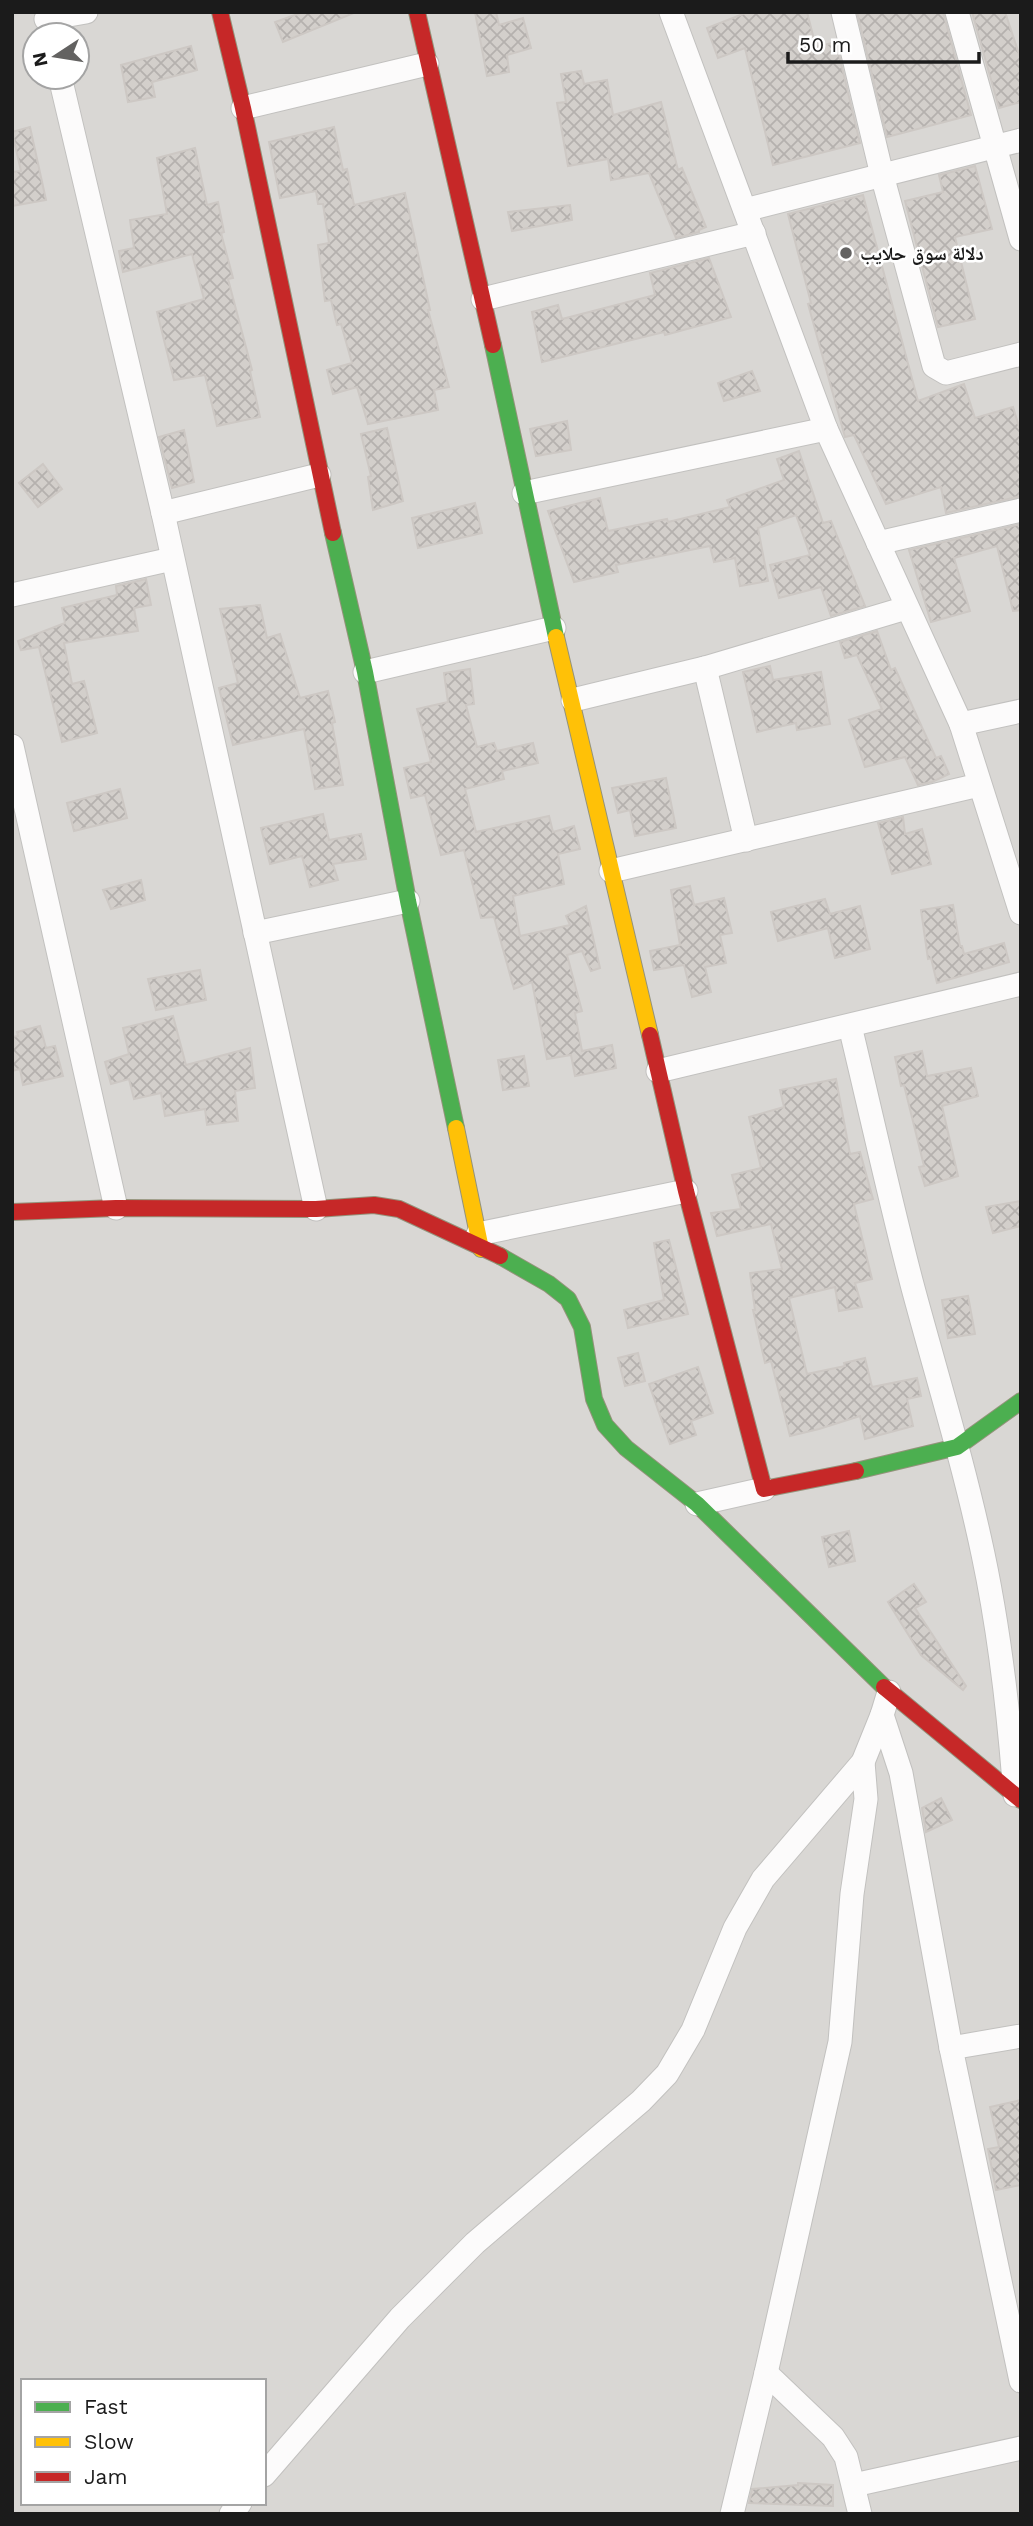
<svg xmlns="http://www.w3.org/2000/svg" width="1033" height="2526" viewBox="0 0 1033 2526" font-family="'Work Sans','Noto Naskh Arabic',sans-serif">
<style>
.residential{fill:#d9d7d4;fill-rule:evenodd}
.building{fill:url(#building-cross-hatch);stroke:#cdc8c4;stroke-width:2}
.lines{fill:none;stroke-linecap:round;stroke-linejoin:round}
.street-casing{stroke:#c2c1bf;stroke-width:25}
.fast-casing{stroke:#94937b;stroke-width:18}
.slow-casing{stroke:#94937b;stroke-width:18}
.jam-casing{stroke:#94937b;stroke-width:18}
.street{stroke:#fcfbfb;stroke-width:23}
.fast{stroke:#4caf50;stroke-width:16}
.slow{stroke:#ffc107;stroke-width:16}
.jam{stroke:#c62828;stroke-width:16}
.poi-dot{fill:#636261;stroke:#fff;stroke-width:2.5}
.labels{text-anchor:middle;stroke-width:5;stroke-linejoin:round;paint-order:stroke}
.poi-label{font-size:19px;font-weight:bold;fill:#1b1b1b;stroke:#fff;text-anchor:start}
</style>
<defs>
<pattern id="building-cross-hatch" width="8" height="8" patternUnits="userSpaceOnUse" patternTransform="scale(1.75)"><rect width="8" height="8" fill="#d3cfcb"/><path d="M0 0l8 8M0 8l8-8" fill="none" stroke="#b5b1ae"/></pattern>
</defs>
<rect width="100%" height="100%" fill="#eae7e2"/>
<path class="residential" d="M12,12h1009v2502h-1009zM35,35h42v42h-42zM23,2381h241v122h-241z"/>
<g class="building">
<polygon points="303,12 353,12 354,13 283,42 275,22"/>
<polygon points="475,12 496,12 499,25 523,18 531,48 507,55 509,72 487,76"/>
<polygon points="748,12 807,12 816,47 836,42 860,143 773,165 745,48 718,58 707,28"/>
<polygon points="857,12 943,12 971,115 887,137"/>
<polygon points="972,12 1005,12 1021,60 1021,102 999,108"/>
<polygon points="191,46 197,70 152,82 155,97 128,102 121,65"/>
<polygon points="581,71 584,84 607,80 613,115 661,102 678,170 682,168 706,227 699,230 699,232 676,238 649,173 611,180 608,159 568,166 557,103 566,102 561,74"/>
<polygon points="30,127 46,200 12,206 12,172 21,171 12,132"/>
<polygon points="334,127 343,170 347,169 354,205 405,193 430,310 428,310 449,387 434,390 438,410 368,424 357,387 333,394 327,370 352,363 341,324 337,325 331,300 325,301 318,245 329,243 323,204 318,204 316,191 280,198 269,142"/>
<polygon points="195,148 207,205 218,202 224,232 221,233 233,278 228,279 252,370 250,371 260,417 217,426 205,375 174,380 157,312 204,299 192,254 123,272 119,251 134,248 130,220 167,214 157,158"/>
<polygon points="975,166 992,229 955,237 975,319 938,327 905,201 943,192 939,175"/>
<polygon points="863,195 918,401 964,384 975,418 1013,407 1021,433 1021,496 946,513 941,487 886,504 854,435 845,437 808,304 811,303 788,214"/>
<polygon points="570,205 572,220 512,231 508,212"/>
<polygon points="709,258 731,317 665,335 664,332 542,362 532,312 558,305 562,319 655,295 650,273"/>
<polygon points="752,371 760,391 724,401 718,383"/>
<polygon points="567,421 571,450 536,456 530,429"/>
<polygon points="387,428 403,501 373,510 368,477 371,476 361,434"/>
<polygon points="184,430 194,482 172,488 159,437"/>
<polygon points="799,451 823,523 831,521 865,606 831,616 821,587 779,598 770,565 810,555 796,515 758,528 768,581 740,586 735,558 714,562 710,546 616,565 618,572 574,582 548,511 600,498 608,531 667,519 668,522 730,507 727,500 784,480 777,459"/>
<polygon points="43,464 62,489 38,507 19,483"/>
<polygon points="475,503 482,533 418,548 412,518"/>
<polygon points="1021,524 1021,610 1013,611 997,546 954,558 970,611 931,622 909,550"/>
<polygon points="146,579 151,605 134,608 138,631 64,643 72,684 84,681 97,733 62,742 39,647 21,650 18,641 65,623 62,608 117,595 116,586"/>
<polygon points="260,605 267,638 280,634 300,698 328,691 335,722 332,723 343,785 315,789 304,729 233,745 219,688 238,683 220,609"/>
<polygon points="877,631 891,670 895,668 936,758 941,756 949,774 932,782 918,785 905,757 865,767 849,720 882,709 857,655 845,658 840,642"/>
<polygon points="770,666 773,680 821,672 830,724 797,730 796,723 757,732 743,672"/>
<polygon points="470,669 474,704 466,705 477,747 494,743 497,751 533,743 538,763 502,771 504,779 465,789 476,832 549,816 553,832 574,826 580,849 558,854 564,884 513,896 520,936 570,925 566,916 586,906 600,968 591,971 582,951 567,955 582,1011 575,1013 582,1051 612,1045 616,1068 575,1076 571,1055 547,1059 532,982 514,989 494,917 481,918 464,850 441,855 425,795 411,798 404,768 431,762 417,709 448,702 444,673"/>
<polygon points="666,778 676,828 635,836 630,810 618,813 612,788"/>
<polygon points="120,789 127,818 74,831 67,803"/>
<polygon points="323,814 329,840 361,834 366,859 333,864 338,880 310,887 302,856 270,864 261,828"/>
<polygon points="903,817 905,834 922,829 931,864 892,874 878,823"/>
<polygon points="141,880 145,900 111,909 103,890"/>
<polygon points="690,886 694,905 724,898 732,933 720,935 726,963 705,967 711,992 692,997 684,965 654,970 650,951 680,945 671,890"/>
<polygon points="825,899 830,914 860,906 870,949 835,958 828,928 778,941 771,912"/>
<polygon points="953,905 960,946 962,946 964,954 1004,943 1009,962 937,983 931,958 928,959 921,910"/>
<polygon points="200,970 206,1000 156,1010 148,979"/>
<polygon points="173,1016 186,1065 250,1048 255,1088 235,1091 238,1121 207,1125 205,1109 165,1116 161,1093 134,1099 129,1079 111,1084 105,1062 129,1054 123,1028"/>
<polygon points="40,1026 46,1048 55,1046 63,1076 23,1085 20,1069 12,1071 12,1037 18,1036 17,1032"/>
<polygon points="922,1051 927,1076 971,1068 978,1096 942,1106 958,1176 925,1186 919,1167 924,1166 904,1085 901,1086 895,1057"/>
<polygon points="524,1056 529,1086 503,1090 498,1060"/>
<polygon points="836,1079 850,1154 860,1152 873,1199 854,1204 872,1279 855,1283 862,1307 839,1311 835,1287 789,1298 807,1374 845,1366 844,1363 865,1358 872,1387 917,1378 921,1396 907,1399 913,1426 865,1439 860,1416 819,1429 790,1436 771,1361 765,1363 753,1310 755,1310 750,1273 782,1269 771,1224 717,1236 711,1213 741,1209 732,1175 761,1168 749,1117 784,1107 780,1090"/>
<polygon points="1021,1201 1021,1226 993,1233 986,1207"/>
<polygon points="669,1240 688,1314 628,1328 624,1310 664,1300 654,1243"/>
<polygon points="968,1296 975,1334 948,1338 942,1300"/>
<polygon points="638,1353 645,1381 625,1386 618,1358"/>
<polygon points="698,1367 713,1413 691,1421 696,1435 670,1444 649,1384"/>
<polygon points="849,1531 855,1561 829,1567 822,1537"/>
<polygon points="914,1584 926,1602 915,1608 966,1686 963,1690 921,1655 888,1602"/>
<polygon points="941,1798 952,1820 926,1832 922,1808"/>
<polygon points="1021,2100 1021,2185 996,2190 988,2149 999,2147 990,2107"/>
<polygon points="798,2483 833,2485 833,2506 749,2503 752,2489 798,2485"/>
</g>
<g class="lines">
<g class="street-casing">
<g id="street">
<polyline points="671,12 826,429 961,724 1021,913"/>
<polyline points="843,12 882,175 934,366 946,373 1021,354"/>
<polyline points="957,12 1021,239"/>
<polyline points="46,19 86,12"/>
<polyline points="60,77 163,513 316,1209"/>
<polyline points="243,108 427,64"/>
<polyline points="745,210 1021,140"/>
<polyline points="483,299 754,233"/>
<polyline points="524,493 826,429"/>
<polyline points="163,513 319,475"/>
<polyline points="878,543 1021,510"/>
<polyline points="12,595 172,559"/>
<polyline points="705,668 746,840"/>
<polyline points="365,672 554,628"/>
<polyline points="573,700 705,668 906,608"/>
<polyline points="961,724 1021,711"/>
<polyline points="12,746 116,1208"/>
<polyline points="611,871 979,785"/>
<polyline points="255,933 408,901"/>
<path d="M850,1026c21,87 40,175 63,262 24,89 51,176 70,266 17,80 26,160 32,241"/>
<polyline points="658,1071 1021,984"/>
<polyline points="478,1234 686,1191"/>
<polyline points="697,1504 764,1489"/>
<polyline points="882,1715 901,1773 951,2048 1021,2381"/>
<polyline points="951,2048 1021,2036"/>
<polyline points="766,2373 833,2437 846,2457 860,2514"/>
<polyline points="264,2475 400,2318 475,2243 641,2101 667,2074 693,2030 735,1928 763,1879 863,1762 882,1715 889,1692"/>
<polyline points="854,2485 1021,2448"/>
<polyline points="231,2514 240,2503"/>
<polyline points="732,2514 766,2373 840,2042 852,1894 866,1799 863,1762"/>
</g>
</g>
<g class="fast-casing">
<g id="fast">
<polyline points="493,345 556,637"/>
<polyline points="333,533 365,672 408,901 456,1128"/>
<polyline points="500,1256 549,1284 568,1299 582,1327 594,1399 605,1425 626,1448 697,1504 884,1687"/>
<polyline points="856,1471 957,1447 1021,1401"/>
</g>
</g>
<g class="slow-casing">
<g id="slow">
<polyline points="556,637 650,1035"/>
<polyline points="456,1128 481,1249"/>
</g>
</g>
<g class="jam-casing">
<g id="jam">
<polyline points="220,12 243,108 333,533"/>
<polyline points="417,12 493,345"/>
<polyline points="650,1035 686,1191 764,1489 856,1471"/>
<polyline points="12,1212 116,1208 316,1209 374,1205 399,1209 500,1256"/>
<polyline points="884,1687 1021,1800"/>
</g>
</g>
<use href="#street" class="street"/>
<use href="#fast" class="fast"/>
<use href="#slow" class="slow"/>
<use href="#jam" class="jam"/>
</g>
<circle class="poi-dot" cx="846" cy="253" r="7"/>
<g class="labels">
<g class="poi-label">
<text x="860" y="260">دلالة سوق حلايب</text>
</g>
</g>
<rect width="1033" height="2526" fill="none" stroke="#1b1b1b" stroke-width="28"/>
<rect x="21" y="2379" width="245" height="126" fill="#ffffff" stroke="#a4a4a4" stroke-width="2"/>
<rect x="35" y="2402" width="35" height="10" fill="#4caf50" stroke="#a4a4a4" stroke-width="2"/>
<text x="84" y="2414" font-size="21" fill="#1b1b1b">Fast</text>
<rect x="35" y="2437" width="35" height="10" fill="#ffc107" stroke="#a4a4a4" stroke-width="2"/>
<text x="84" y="2449" font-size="21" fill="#1b1b1b">Slow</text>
<rect x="35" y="2472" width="35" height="10" fill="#c62828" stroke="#a4a4a4" stroke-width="2"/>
<text x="84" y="2484" font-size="21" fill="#1b1b1b">Jam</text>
<g transform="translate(56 56) rotate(258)"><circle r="33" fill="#ffffff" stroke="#a4a4a4" stroke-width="2"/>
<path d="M0-5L12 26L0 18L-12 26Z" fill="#636261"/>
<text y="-10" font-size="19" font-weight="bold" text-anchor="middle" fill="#1b1b1b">N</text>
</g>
<path d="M788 52v10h191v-10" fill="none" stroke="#1b1b1b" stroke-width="3.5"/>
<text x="799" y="52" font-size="21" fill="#1b1b1b" stroke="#ffffff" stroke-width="5" paint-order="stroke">50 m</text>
</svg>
